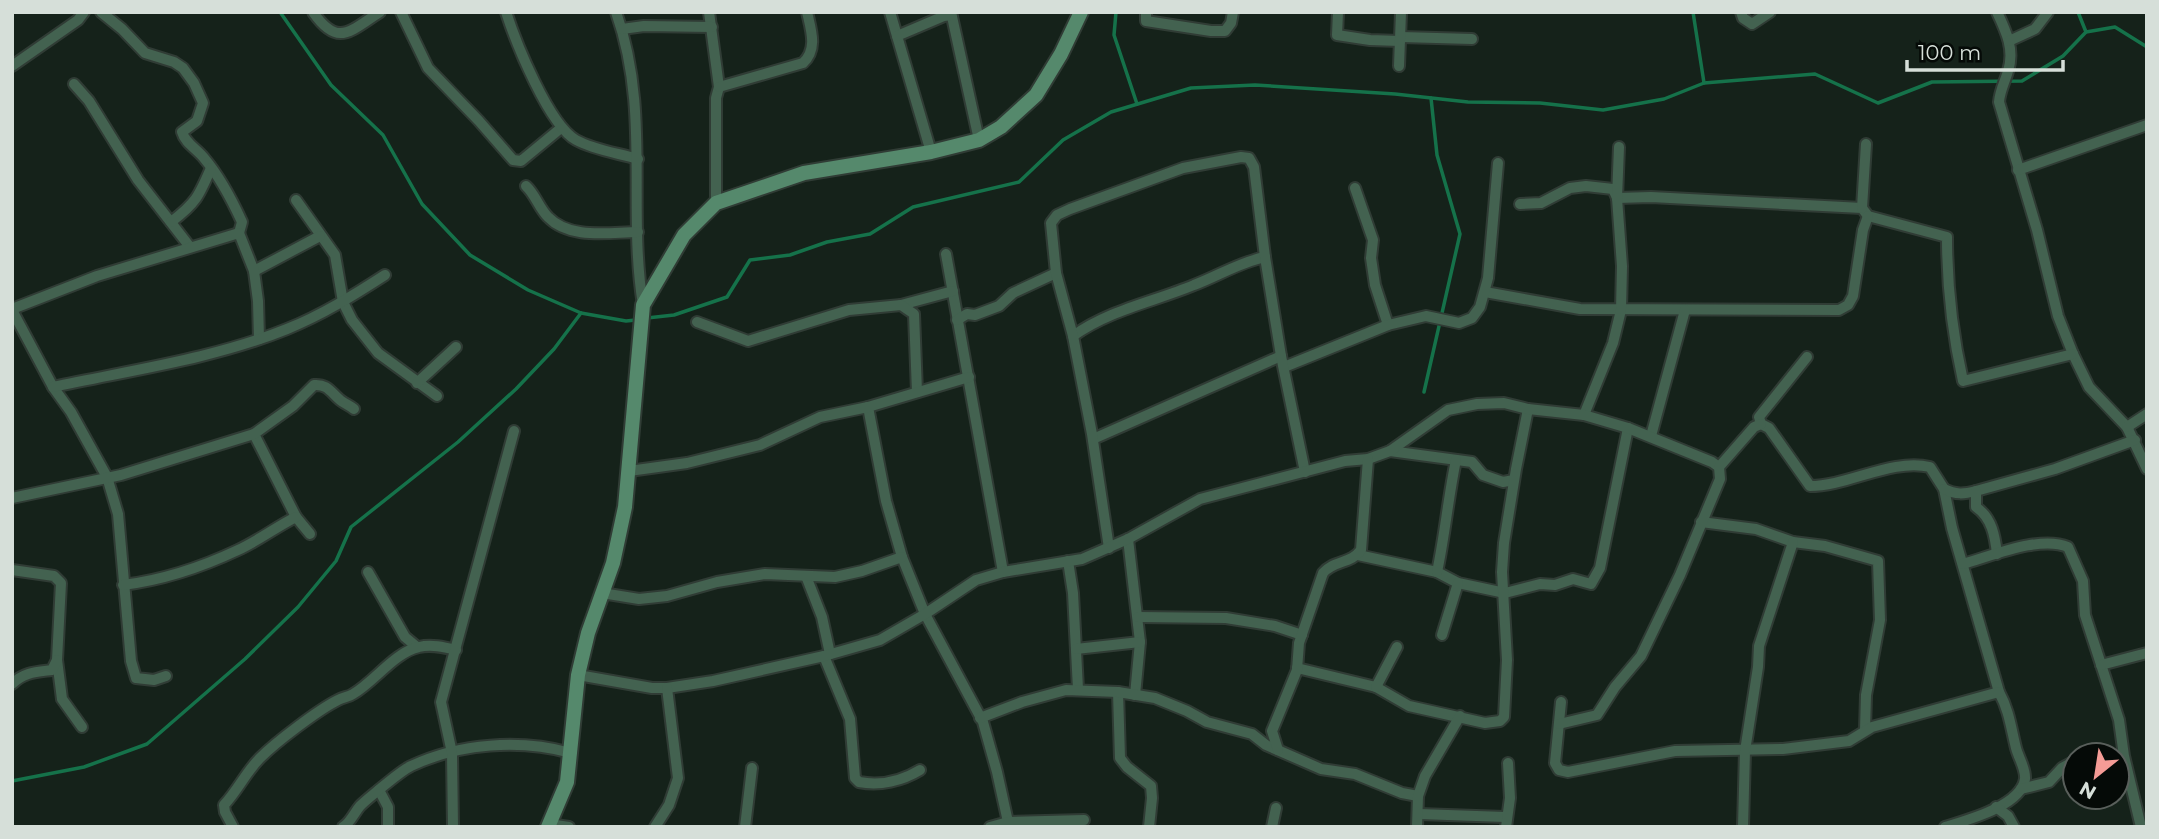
<svg xmlns="http://www.w3.org/2000/svg" width="2159" height="839" viewBox="0 0 2159 839" font-family="Montserrat,sans-serif">
<style>
.lines{fill:none;stroke-linecap:round;stroke-linejoin:round}
.stream{stroke:#15724a;stroke-width:3.5}
.street-casing{stroke:#303c35;stroke-width:14}
.secondary-casing{stroke:#303c35;stroke-width:18}
.street{stroke:#436250;stroke-width:10}
.secondary{stroke:#55896c;stroke-width:14}
</style>
<rect width="100%" height="100%" fill="#15221a"/>
<g class="lines">
<g class="stream">
<polyline points="280,12 331,85 383,135 422,204 470,255 528,290 581,313 626,321 636,320"/>
<polyline points="1116,12 1114,35 1137,104"/>
<polyline points="1693,12 1704,83"/>
<polyline points="2078,12 2086,32"/>
<polyline points="647,318 674,315 727,297 750,260 790,255 827,242 870,234 913,207 1019,182 1063,140 1111,112 1191,88 1255,85 1395,94 1468,102 1540,103 1603,110 1664,99 1704,83 1815,74 1878,103 1932,82 2022,81 2063,56 2086,32 2115,27 2147,47"/>
<polyline points="1424,392 1460,234 1437,155 1431,98"/>
<polyline points="12,781 84,767 147,744 245,659 298,607 336,561 351,527 458,442 516,389 554,349 581,313"/>
</g>
<g class="street-casing">
<g id="street">
<path d="M101,12l21,17 23,24 29,9 9,6 11,15 9,20 -6,18 -15,11c3,11 15,17 22,26 16,19 28,42 38,64l-3,11"/>
<path d="M313,12c25,36 37,19 67,0"/>
<polyline points="401,12 428,68 479,121 513,160 521,161 561,128"/>
<path d="M506,12c10,31 43,113 70,128 18,10 42,13 62,19"/>
<path d="M616,12c35,99 11,194 27,293"/>
<polyline points="709,12 719,87 716,98 716,203"/>
<polyline points="890,12 931,152"/>
<polyline points="951,12 979,140"/>
<polyline points="1146,12 1146,21 1211,31 1225,31 1231,23 1233,12"/>
<polyline points="1338,12 1337,35 1370,40 1400,41"/>
<polyline points="1741,12 1743,18 1752,24 1770,12"/>
<path d="M1997,12c9,19 18,38 11,59 -3,11 -8,19 -9,31l38,128 21,86 15,38 16,33 38,40 20,42"/>
<polyline points="622,29 644,26 712,27"/>
<polyline points="897,36 944,16 951,15"/>
<polyline points="1401,37 1472,39"/>
<polyline points="2009,41 2035,29 2048,12"/>
<polyline points="12,66 78,20 84,12"/>
<polyline points="1399,66 1401,12"/>
<polyline points="74,84 89,101 138,180 190,247"/>
<path d="M719,87l84,-24c15,-14 8,-33 4,-51"/>
<polyline points="2018,170 2147,125"/>
<path d="M526,186c9,8 13,22 22,31 22,23 62,15 90,15"/>
<polyline points="1355,188 1373,240 1371,258 1375,285 1388,325"/>
<path d="M1617,198l34,-1 211,11 6,8 79,21c0,49 5,95 16,144l110,-27"/>
<polyline points="296,200 335,255 343,302 352,320 378,353 437,396"/>
<polyline points="1520,204 1541,203 1570,188 1586,186 1613,189 1617,198"/>
<polyline points="1862,208 1866,144"/>
<path d="M171,222c25,-19 28,-26 40,-54"/>
<polyline points="946,254 1003,572"/>
<polyline points="254,271 320,236"/>
<polyline points="1485,292 1580,309 1839,310 1848,305 1853,296 1863,230 1868,216"/>
<polyline points="901,305 953,291"/>
<polyline points="12,309 97,276 239,233 254,271 258,301 259,339"/>
<polyline points="12,310 53,387 71,412 107,477 118,514 131,661 136,678 154,680 166,676"/>
<polyline points="957,320 967,314 975,315 999,306 1013,293 1056,273"/>
<polyline points="697,322 748,341 849,310 901,305 914,314 917,392"/>
<path d="M1073,336c36,-26 80,-34 121,-51 24,-9 46,-23 71,-28"/>
<polyline points="1284,367 1388,325 1426,316 1459,323 1472,318 1480,307 1488,278 1498,163"/>
<polyline points="417,383 456,347"/>
<path d="M53,387c78,-17 160,-28 234,-58 35,-14 67,-34 98,-54"/>
<polyline points="868,407 886,501 902,557 925,614 983,722 997,772 1008,822"/>
<polyline points="1584,415 1613,343 1621,310 1622,266 1617,198 1619,147"/>
<path d="M1761,424l8,4 41,58c38,0 82,-28 120,-19l14,22 8,39 47,164c10,18 12,36 17,56 3,11 10,21 9,31 -4,27 -58,41 -80,48"/>
<polyline points="1761,424 1759,417 1807,357"/>
<polyline points="2127,427 2147,414"/>
<polyline points="254,434 296,517 310,534"/>
<polyline points="1651,436 1685,310"/>
<polyline points="1093,439 1281,356"/>
<polyline points="1390,451 1472,462 1483,475 1503,482 1514,480"/>
<polyline points="629,471 687,463 760,445 820,417 868,407 969,377"/>
<path d="M1944,489c12,6 20,5 32,2l79,-22 80,-29"/>
<path d="M1976,491v16c16,11 19,29 21,47"/>
<path d="M12,498l109,-23 133,-41 39,-28 21,-21c13,-1 16,6 25,14 4,4 10,6 15,10"/>
<polyline points="1701,522 1756,529 1793,542 1825,546 1878,561 1880,620 1866,695 1865,730"/>
<polyline points="1128,539 1140,642 1135,695"/>
<polyline points="1109,548 1092,434 1073,336 1056,273 1051,223 1057,215 1070,209 1183,168 1241,157 1249,158 1254,167 1265,257 1281,356 1305,472"/>
<polyline points="1358,555 1437,572 1458,583 1505,593 1540,584 1555,585 1573,579 1591,584 1600,568 1628,428"/>
<polyline points="1068,561 1073,593 1078,689"/>
<path d="M1963,564c29,-8 77,-29 105,-17l15,34 2,34 34,105 5,36 17,71"/>
<polyline points="12,570 54,576 61,583 57,660 62,699 82,727"/>
<polyline points="368,572 405,637 417,647"/>
<path d="M1437,572c8,-37 11,-74 19,-112"/>
<polyline points="806,576 822,617 830,654"/>
<path d="M123,585c40,-5 79,-18 115,-35 20,-9 38,-23 58,-33"/>
<polyline points="602,593 639,599 667,596 717,582 765,574 835,577 862,571 902,557"/>
<polyline points="1138,617 1226,618 1275,626 1302,635"/>
<polyline points="1442,635 1458,583"/>
<polyline points="1076,649 1140,642"/>
<path d="M824,656l26,63 5,59 4,4c21,4 43,-1 61,-12"/>
<polyline points="2101,665 2147,653"/>
<polyline points="1297,668 1376,687 1409,706 1485,723 1500,721 1504,717 1507,660 1502,572 1504,543 1516,469 1528,409"/>
<polyline points="578,675 652,688 667,688 713,681 824,656 880,640 925,614 976,580 1003,572 1082,559 1128,539 1200,499 1345,461 1368,459 1390,451 1448,410 1477,404 1504,403 1528,409 1584,415 1628,428 1712,462 1719,467"/>
<path d="M12,684c12,-12 24,-12 40,-14l5,-10"/>
<polyline points="1376,687 1397,647"/>
<polyline points="1118,692 1120,758 1127,767 1151,786 1152,798 1149,827"/>
<polyline points="1561,702 1555,763 1559,770 1568,772 1675,751 1783,749 1849,741 1872,727 1999,692"/>
<polyline points="980,718 1022,702 1066,690 1118,692 1155,698 1187,711 1207,722 1252,734 1266,745 1321,769 1355,774 1402,793 1418,796"/>
<polyline points="1559,724 1597,715 1615,687 1641,656 1680,575 1720,479 1719,467 1754,427 1761,424"/>
<path d="M1278,750l-6,-19 25,-61 2,-27 24,-70c11,-13 28,-9 38,-23l7,-91"/>
<polyline points="2021,789 2049,782 2062,768 2075,761"/>
<polyline points="379,790 388,807 388,827"/>
<polyline points="1996,807 2008,816 2014,827"/>
<polyline points="1419,814 1505,817"/>
<polyline points="549,824 569,827"/>
<path d="M233,827l-8,-15 -1,-7c14,-15 22,-33 36,-47 16,-16 58,-48 78,-58 5,-3 11,-3 15,-6 21,-12 42,-42 66,-47 12,-3 25,0 37,3"/>
<path d="M343,827c8,-5 11,-14 17,-21 6,-6 14,-12 21,-18 9,-7 20,-17 30,-22 49,-23 109,-27 160,-13"/>
<polyline points="453,827 452,753 441,702 514,431"/>
<polyline points="655,827 669,805 678,778 667,688"/>
<polyline points="745,827 752,768"/>
<polyline points="990,827 1008,822 1084,820"/>
<polyline points="1272,827 1276,808"/>
<polyline points="1417,827 1418,796 1425,776 1460,716"/>
<polyline points="1506,827 1510,798 1508,763"/>
<polyline points="1743,827 1745,751 1758,667 1759,646 1793,542"/>
</g>
</g>
<g class="secondary-casing">
<polyline id="secondary" points="548,827 567,782 578,675 588,633 613,563 625,507 643,305 684,235 716,203 804,173 931,152 979,140 1001,127 1036,95 1061,54 1081,12"/>
</g>
<use href="#street" class="street"/>
<use href="#secondary" class="secondary"/>
</g>
<rect width="2159" height="839" fill="none" stroke="#d6dfd9" stroke-width="28"/>
<g transform="translate(2096 776) rotate(210)"><circle r="33" fill="#050a07" stroke="#595f5b" stroke-width="2"/>
<path d="M0-5L12 26L0 18L-12 26Z" fill="#f59c96"/>
<text y="-10" font-size="19" font-weight="bold" text-anchor="middle" fill="#d6dfd9">N</text>
</g>
<path d="M1907 60v10h156v-10" fill="none" stroke="#d6dfd9" stroke-width="3.5"/>
<text x="1918" y="60" font-size="21" fill="#d6dfd9" stroke="#050a07" stroke-width="5" paint-order="stroke">100 m</text>
</svg>
